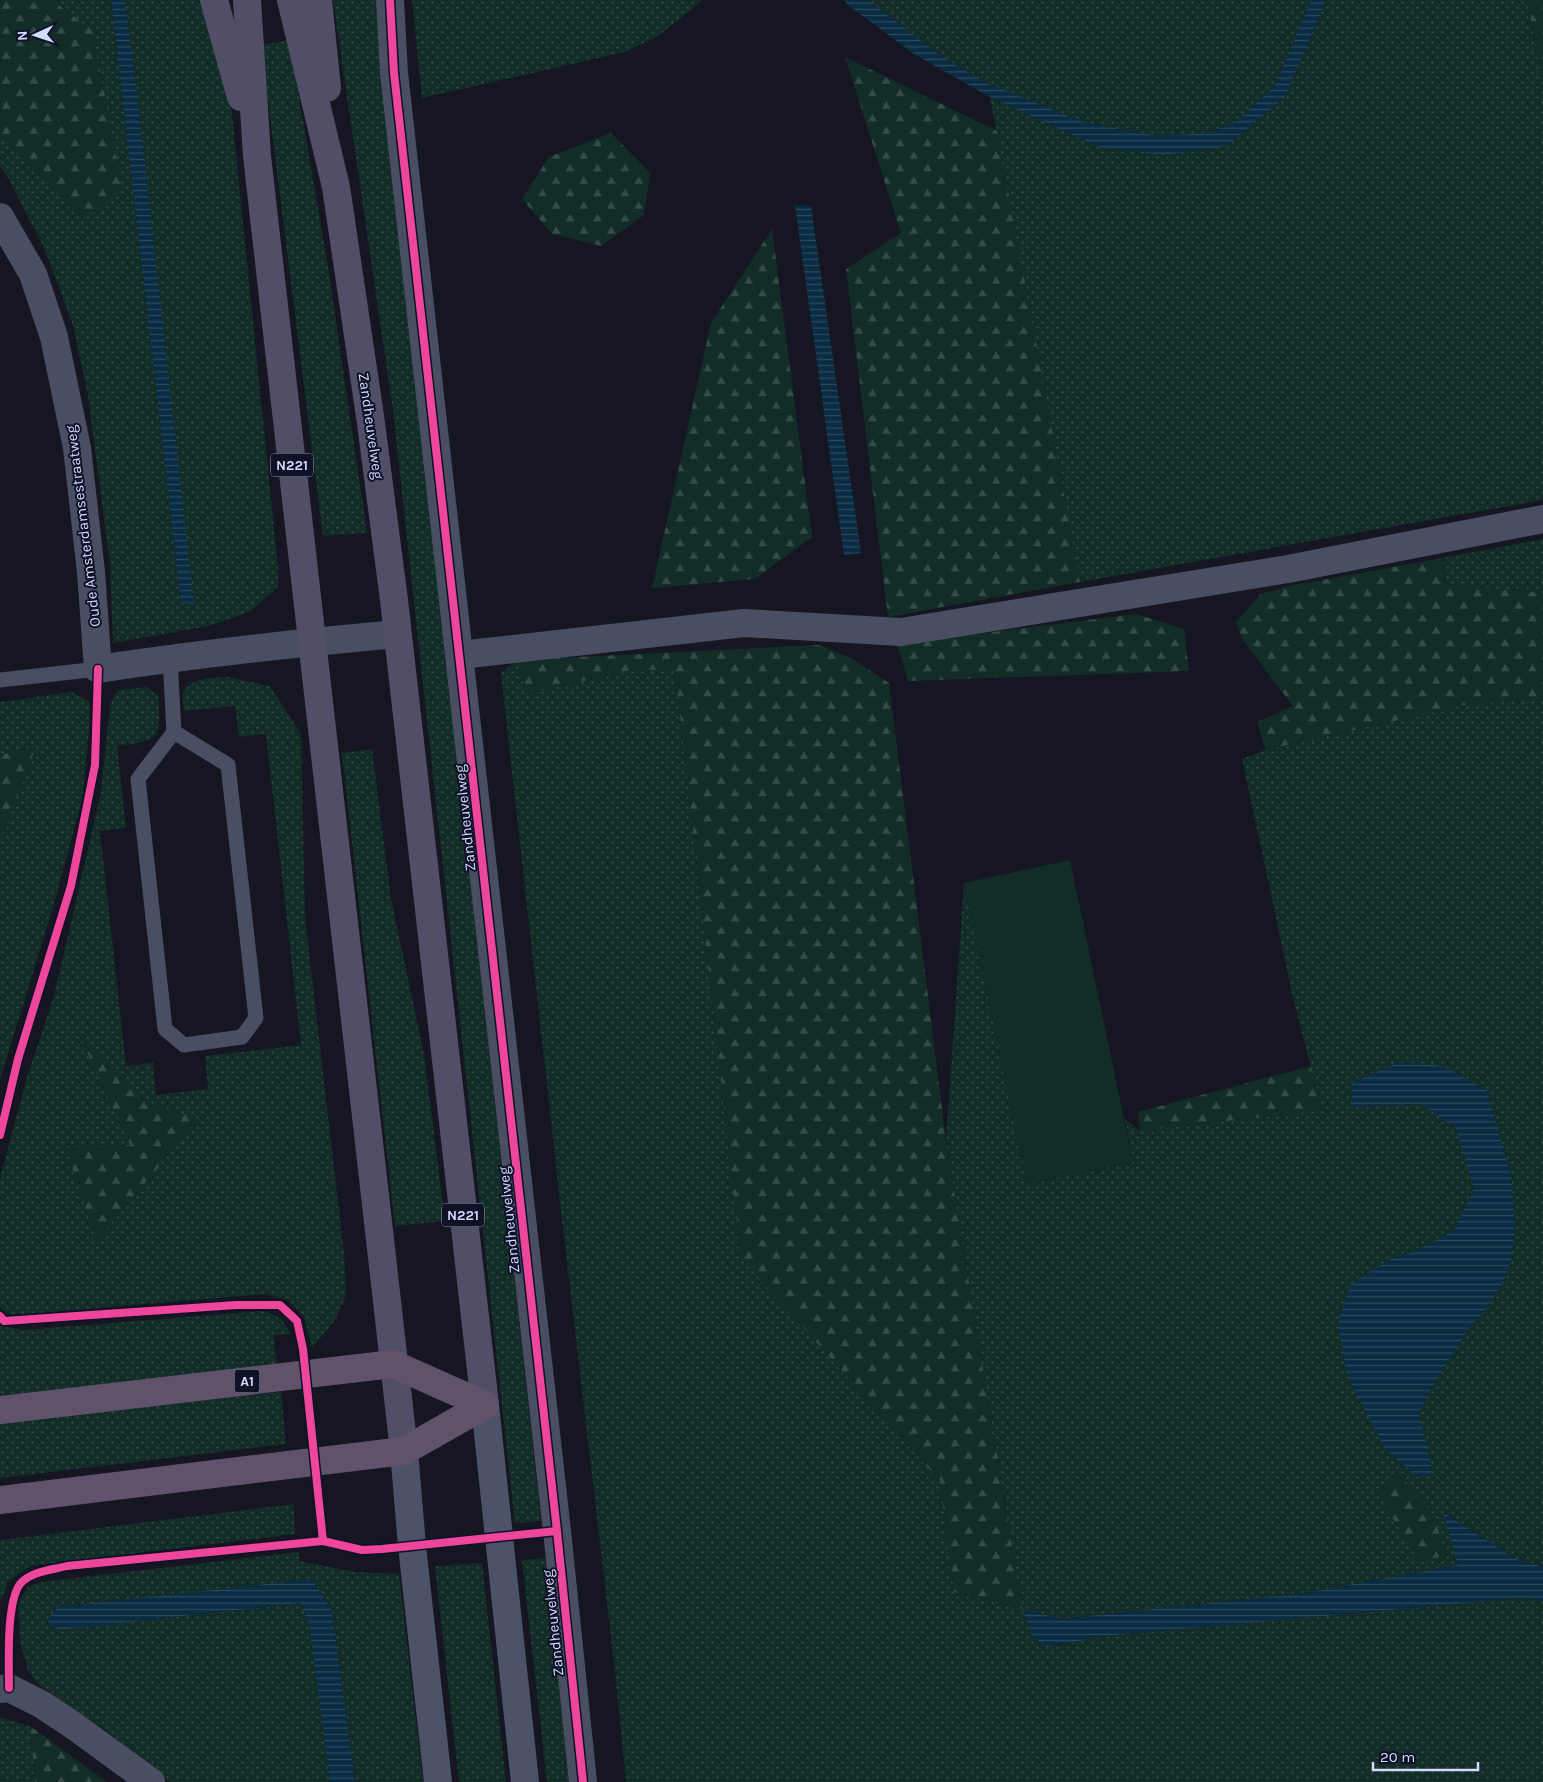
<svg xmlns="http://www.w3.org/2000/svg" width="1543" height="1782" viewBox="0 0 1543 1782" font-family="Karla,sans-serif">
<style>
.green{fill:url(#green-dots);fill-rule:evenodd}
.forest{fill:url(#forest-firs)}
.pitch{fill:#122d27}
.water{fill:url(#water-rules)}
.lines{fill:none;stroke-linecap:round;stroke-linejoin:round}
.service{stroke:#494e62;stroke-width:15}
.minor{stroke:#494e62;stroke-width:28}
.secondary{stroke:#4c5268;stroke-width:28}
.primary{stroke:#514e68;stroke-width:28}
.motorway{stroke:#61526b;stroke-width:28}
.cycleway-casing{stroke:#0f1127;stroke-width:11}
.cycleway{stroke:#ed469a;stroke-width:8}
.labels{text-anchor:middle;stroke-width:4;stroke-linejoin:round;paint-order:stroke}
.shield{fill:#0f1127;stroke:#9a9ebe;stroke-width:1}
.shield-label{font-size:14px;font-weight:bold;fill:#d5daff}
.street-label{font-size:15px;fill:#d5daff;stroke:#0f1127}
</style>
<defs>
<pattern id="green-dots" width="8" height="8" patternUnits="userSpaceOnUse" patternTransform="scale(1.25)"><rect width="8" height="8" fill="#122d27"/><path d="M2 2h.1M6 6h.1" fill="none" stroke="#344b47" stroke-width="1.8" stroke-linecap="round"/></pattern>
<pattern id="forest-firs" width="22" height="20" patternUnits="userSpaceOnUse" patternTransform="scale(1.25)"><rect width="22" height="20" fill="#122d27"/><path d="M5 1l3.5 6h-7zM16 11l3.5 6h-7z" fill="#344b47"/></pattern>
<pattern id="water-rules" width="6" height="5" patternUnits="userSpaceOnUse" patternTransform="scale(1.25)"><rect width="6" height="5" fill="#0a2c43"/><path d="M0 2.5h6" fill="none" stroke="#2d4a5f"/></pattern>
</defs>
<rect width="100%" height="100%" fill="#151621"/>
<g class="green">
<polygon points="0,0 111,0 181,603 193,604 137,92 125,0 201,0 230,94 278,568 278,587 249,612 209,626 113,643 110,564 88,396 73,325 44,248 7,176 0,167"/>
<polygon points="333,0 382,0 385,102 541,1521 515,1523 393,411"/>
<polygon points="412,0 703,0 658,36 625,52 422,98"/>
<polygon points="868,0 1311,0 1275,86 1235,122 1211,133 1158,136 1083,122 1002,89 987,84 941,56"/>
<polygon points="1326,0 1527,0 1543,84 1543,500 1080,582 990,97 1099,147 1227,146 1285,97"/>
<polygon points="289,40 327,260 367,533 323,536 261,45"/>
<polygon points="1543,539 1543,593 1446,584 1442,558"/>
<path d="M518,660l8,34 111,-25 38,2 66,587 199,223 14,111 68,17 -76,-468 18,-258 63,301 106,-22 -8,-43 15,12 182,-21 -28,-108 -52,-243 24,-9 199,-45 78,-8v870l-27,-8 -72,-47 14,53 -153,28 -244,26 -38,-9 24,37 59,-11 415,-38 22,3v181h-917l-11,-111 -52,-443 -62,-555zM1487,1090l24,86 4,51 -4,33 -23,47 -20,23 -40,63 -9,21 -28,-155 25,-8 37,-20 21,-42 -17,-61 -36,-24 -70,3z"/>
<path d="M227,677l43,9 31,48 4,184 39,335 2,42 -10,24 -24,29 -8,-31 -16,-17 -24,-6 -251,21 -9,-4 -4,-4v-129l27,-100 27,-82 47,-204 9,-87 8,-15 28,-3 12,8c3,45 3,45 -41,51l9,82 -26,3 26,235 27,-3 3,32 52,-6 -3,-33 96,-11 -35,-311 -27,3 -4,-31 -51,5c0,-5 -2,-12 -1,-17 4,-16 30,-16 44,-17z"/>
<polygon points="72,692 90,702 89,731 82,800 54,904 0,1080 0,840 36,747 0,755 0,702"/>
<polygon points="372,749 391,899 424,1054 445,1221 395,1226 342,753"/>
<path d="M262,1311c16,4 21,8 29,23l-17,1 3,32 -277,30v-71l24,4z"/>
<polygon points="281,1392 286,1444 0,1478 0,1420"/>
<polygon points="294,1504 295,1534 30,1566 9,1581 0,1603 0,1540"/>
<polygon points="299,1552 300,1561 355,1572 399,1574 423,1782 355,1782 332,1611 312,1579 58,1630 300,1603 309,1623 330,1782 170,1782 108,1732 38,1684 27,1668 20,1641 18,1602 28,1587 41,1582"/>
<polygon points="546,1558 570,1782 547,1782 522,1560"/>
<polygon points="482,1563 506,1782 459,1782 435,1566"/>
<polygon points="0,1717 30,1726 35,1782 0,1782"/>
</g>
<g class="forest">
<polygon points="0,0 52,0 93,31 122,190 86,218 0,137"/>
<polygon points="1527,0 1543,0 1543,84"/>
<polygon points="845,57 997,131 1080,582 888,617 846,269 901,233"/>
<polygon points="611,133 650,173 644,215 601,246 552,234 522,199 549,157"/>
<polygon points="772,229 812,537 755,579 652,588 711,323"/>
<polygon points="1442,558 1446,584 1543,593 1543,697 1465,705 1266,750 1257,722 1293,706 1243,640 1236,622 1261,594 1289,586"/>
<polygon points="1136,614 1184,629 1189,671 908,681 897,644"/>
<polygon points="819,645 851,658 889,683 946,1141 1022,1609 954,1592 940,1481 741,1258 675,671 637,669 526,694 518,660"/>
<polygon points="36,747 0,840 0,755"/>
<polygon points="79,1034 141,1100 198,1119 96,1242 66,1148 130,1145"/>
<polygon points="1311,1066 1322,1110 1140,1131 1138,1112"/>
<polygon points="1398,1473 1434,1515 1445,1554 1420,1563 1377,1492"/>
<polygon points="30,1726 107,1782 35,1782"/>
</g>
<polygon class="pitch" points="1070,860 1133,1162 1027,1184 964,883"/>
<g class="water">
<polygon points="111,0 125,0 137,92 194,604 181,603"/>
<polygon points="844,0 868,0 941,56 987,84 1002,89 1083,122 1158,136 1211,133 1235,122 1275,86 1311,0 1326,0 1285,97 1227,146 1165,155 1099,147 990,97 914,54 848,5"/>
<polygon points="795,205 811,206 861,553 844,555"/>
<polygon points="1400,1062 1443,1066 1487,1090 1511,1176 1515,1227 1511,1260 1503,1282 1488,1307 1468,1330 1428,1393 1419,1414 1433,1474 1418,1477 1385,1449 1347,1375 1338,1323 1350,1285 1391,1259 1416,1251 1453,1231 1474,1189 1456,1128 1421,1104 1351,1107 1352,1083"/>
<polygon points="1443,1512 1516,1559 1543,1567 1543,1601 1521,1598 1106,1636 1047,1647 1033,1636 1022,1609 1061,1619 1305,1593 1458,1565"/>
<polygon points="312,1579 332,1611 355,1782 330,1782 309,1623 300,1603 58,1630 47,1620 58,1607"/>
</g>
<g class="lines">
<g class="service">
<polyline points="170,658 174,732 138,779 165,1029 184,1045 242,1037 256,1018 228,765 174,732"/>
<polyline points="0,680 98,669"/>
</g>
<g class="minor">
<polyline points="390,0 394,73 557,1531 583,1782"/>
<path d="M0,217l33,57 21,63 23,111 14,124 7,97c99,-15 199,-26 299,-35"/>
<polyline points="460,655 744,623 901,632 1288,569 1543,519"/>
<polyline points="0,1689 9,1688 41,1704 70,1723 151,1782"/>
</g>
<g class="secondary">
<polyline points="485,1405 525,1782"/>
<polyline points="404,1451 412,1546 438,1782"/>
</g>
<g class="primary">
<polyline points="214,0 241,97"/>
<polyline points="247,0 257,156 404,1451"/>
<polyline points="291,0 336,187 370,416 394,600 485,1405"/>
<polyline points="318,0 327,88"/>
</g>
<g class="motorway">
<polyline points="0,1410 393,1364 485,1405"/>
<polyline points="0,1500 404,1451 485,1405"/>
</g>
<g class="cycleway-casing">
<g id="cycleway">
<polyline points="390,0 394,73 557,1531 583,1782"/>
<polyline points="0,1135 18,1059 71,886 95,765 98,669"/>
<polyline points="0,1316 4,1321 236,1305 280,1305 297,1321 303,1349 323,1541"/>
<path d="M9,1688c0,-24 -3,-85 11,-104 11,-13 32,-14 47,-18l256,-25 39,9 20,-1 175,-18"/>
</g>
</g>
<use href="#cycleway" class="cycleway"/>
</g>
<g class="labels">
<g class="shield">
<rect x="271" y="453.5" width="42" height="23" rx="4"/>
<rect x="442" y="1203.5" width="42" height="23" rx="4"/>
<rect x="234.5" y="1369.5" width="25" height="23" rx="4"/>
</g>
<g class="shield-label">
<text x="292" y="470">N221</text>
<text x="463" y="1220">N221</text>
<text x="247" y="1386">A1</text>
</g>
<g class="street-label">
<text transform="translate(371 426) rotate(82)" y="5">Zandheuvelweg</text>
<text transform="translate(83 526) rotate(-97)" y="5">Oude Amsterdamsestraatweg</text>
<text transform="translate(465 818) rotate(-96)" y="5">Zandheuvelweg</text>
<text transform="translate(509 1220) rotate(-96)" y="5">Zandheuvelweg</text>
<text transform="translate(553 1623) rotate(-96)" y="5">Zandheuvelweg</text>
</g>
</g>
<g transform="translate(35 35) rotate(267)" stroke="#0f1127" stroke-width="4" paint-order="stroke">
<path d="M0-4L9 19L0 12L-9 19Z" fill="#d5daff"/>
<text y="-8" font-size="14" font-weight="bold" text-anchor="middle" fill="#d5daff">N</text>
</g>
<path d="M1373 1762v8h105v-8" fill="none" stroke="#d5daff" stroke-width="2.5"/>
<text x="1380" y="1762" font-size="15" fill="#d5daff" stroke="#0f1127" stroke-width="4" paint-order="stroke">20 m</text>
</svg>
